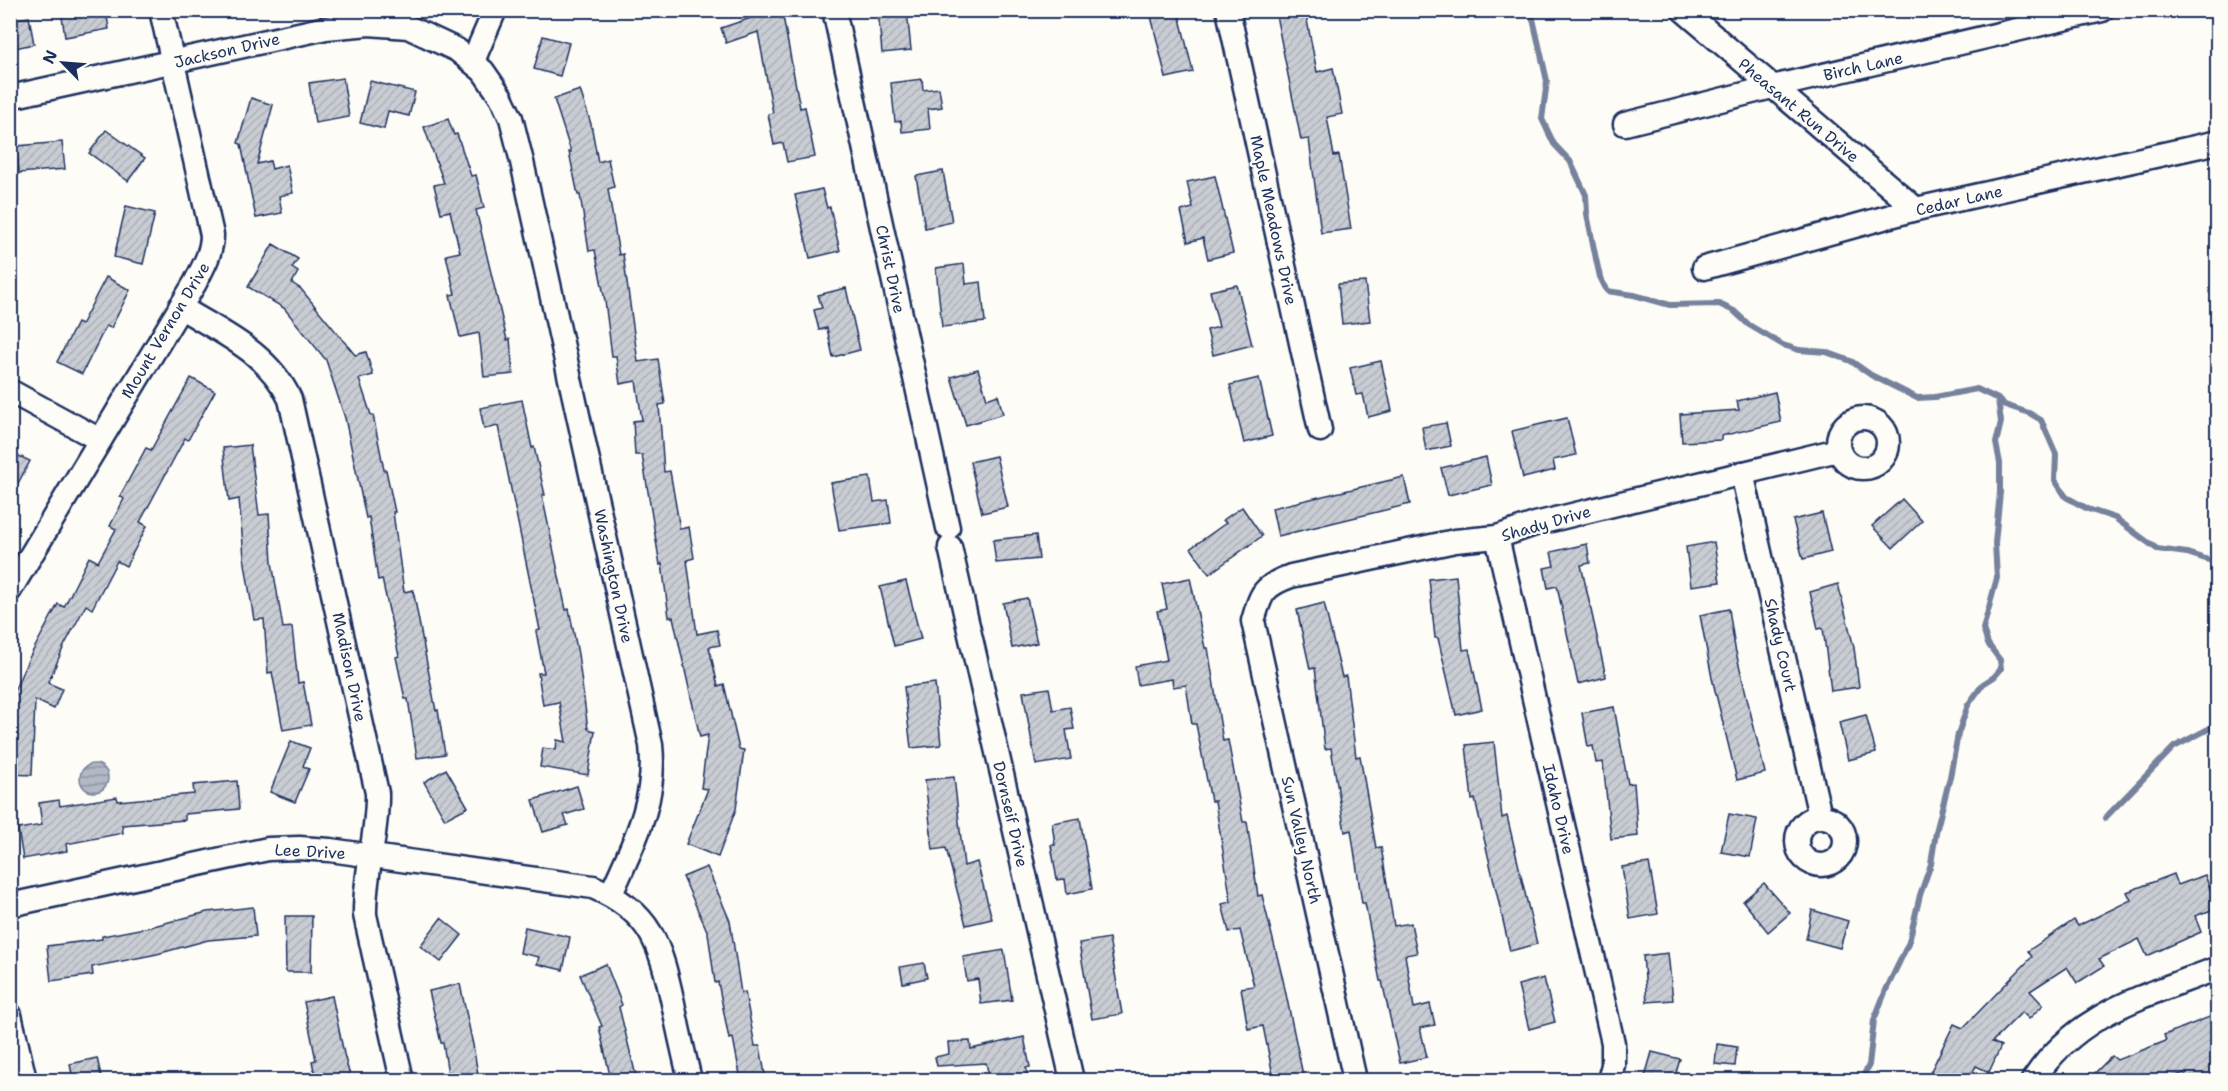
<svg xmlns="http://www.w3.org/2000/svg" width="2228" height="1091" viewBox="0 0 2228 1091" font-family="'Shantell Sans',sans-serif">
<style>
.water{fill:url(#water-rules);stroke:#76819c;stroke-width:1.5}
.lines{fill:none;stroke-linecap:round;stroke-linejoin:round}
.stream{stroke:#76819c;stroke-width:6}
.building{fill:url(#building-hatch);stroke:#1b2f5e;stroke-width:1.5}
.minor-casing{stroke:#1b2f5e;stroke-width:27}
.minor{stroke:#fdfcf7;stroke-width:22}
.labels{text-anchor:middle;stroke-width:4.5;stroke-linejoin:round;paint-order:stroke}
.street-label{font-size:16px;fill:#1b2f5e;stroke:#fdfcf7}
</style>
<defs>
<pattern id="water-rules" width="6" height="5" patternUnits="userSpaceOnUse" patternTransform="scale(1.5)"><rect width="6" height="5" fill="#b3b8c5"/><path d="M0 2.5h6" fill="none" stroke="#9196a3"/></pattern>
<pattern id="building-hatch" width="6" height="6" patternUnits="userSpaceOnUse" patternTransform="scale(1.5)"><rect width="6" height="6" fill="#c9ccd3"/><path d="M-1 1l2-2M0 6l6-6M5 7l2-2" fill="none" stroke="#acb0b8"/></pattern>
</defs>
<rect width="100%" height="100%" fill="#fdfcf7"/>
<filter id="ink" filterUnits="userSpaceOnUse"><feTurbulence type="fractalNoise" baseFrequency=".0167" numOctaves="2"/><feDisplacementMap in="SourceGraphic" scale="12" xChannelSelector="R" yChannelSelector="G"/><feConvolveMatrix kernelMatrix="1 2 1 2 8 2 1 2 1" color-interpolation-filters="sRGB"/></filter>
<g filter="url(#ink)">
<circle class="water" cx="94" cy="778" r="14"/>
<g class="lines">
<g class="stream">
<polyline points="1531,10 1547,81 1542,119 1554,144 1570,161 1586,195 1587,214 1596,259 1600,277 1607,291 1634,295 1670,305 1719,304 1734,311 1749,325 1783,345 1799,350 1826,352 1851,361 1871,375 1917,398 1935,397 1977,389 1998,399 2001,422 1996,443 2000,463 2000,492 1995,543 1997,578 1983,629 1988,644 2000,660 2001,669 1994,677 1983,684 1968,705 1958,734 1950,777 1936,832 1931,864 1920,895 1909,942 1886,990 1874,1020 1869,1065 1861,1080"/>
<polyline points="1998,400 2005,405 2029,413 2041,420 2056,454 2055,480 2066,497 2088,509 2115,518 2157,549 2187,553 2218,563"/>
<polyline points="2105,818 2174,747 2218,724"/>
</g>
</g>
<g class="building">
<polygon points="61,10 106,10 109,29 65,37"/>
<polygon points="878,10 907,10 911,50 882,53"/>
<polygon points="1175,10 1178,10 1193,72 1166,78 1151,16"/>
<polygon points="1275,10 1305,10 1317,72 1333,68 1342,114 1327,117 1334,156 1339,155 1351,229 1321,233 1309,139 1301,140"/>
<polygon points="782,11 800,108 805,107 815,157 787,162 783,143 774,145 768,114 773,113 758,32 726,43 721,28 757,16"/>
<polygon points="29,17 34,44 10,49 10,20"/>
<polygon points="543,36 569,43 560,76 534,69"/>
<polygon points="343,78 349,117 315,123 309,83"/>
<polygon points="922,79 923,90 939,88 942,107 928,109 930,129 902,132 901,121 895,122 891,83"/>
<polygon points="370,81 415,92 409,116 388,111 384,129 360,123"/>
<polygon points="580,90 591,124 598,162 608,159 614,187 608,189 619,255 623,254 638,362 658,359 665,404 659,405 664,472 670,471 680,529 689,527 694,558 687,560 697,634 717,630 720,645 709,647 718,686 724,684 739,749 744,750 736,809 718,857 686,844 708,789 701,788 708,735 700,737 673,617 669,617 662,564 660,565 642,455 635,455 633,421 642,420 636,381 620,384 616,356 612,356 605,301 595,250 589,251 580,195 578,195 569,152 571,152 554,99"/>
<polygon points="251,98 273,105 257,164 270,161 272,169 287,165 293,193 279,196 282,213 256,218 241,144 238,143"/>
<polygon points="448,119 454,135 457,134 471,176 476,175 484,208 476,210 507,340 510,339 513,374 484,377 479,333 460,337 450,295 455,294 446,255 460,252 450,211 441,213 434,185 444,183 424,127"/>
<polygon points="106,130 145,158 128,181 89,153"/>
<polygon points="62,142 65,169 19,173 17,146"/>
<polygon points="943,171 952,222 925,228 916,176"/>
<polygon points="1215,176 1233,253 1208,259 1203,238 1188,242 1181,211 1193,208 1187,182"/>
<polygon points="822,189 827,208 830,207 840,251 810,258 795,195"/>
<polygon points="126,206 155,213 143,264 114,257"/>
<polygon points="273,244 298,259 292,268 298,272 292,283 301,289 355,355 366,352 373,375 359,379 371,415 373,415 384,470 386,470 395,512 393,512 404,592 413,590 436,711 438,710 445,754 417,758 408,699 405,699 396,657 399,656 382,579 378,580 369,517 366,518 345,418 326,360 284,308 248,287"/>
<polygon points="964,264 966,284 981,282 985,322 942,327 936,268"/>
<polygon points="106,277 130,290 111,328 106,326 82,374 57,362 77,323 81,325"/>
<polygon points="1365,282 1370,321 1342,324 1338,284"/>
<polygon points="1237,285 1252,345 1213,355 1207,330 1219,327 1210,291"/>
<polygon points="846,288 860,350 833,357 827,328 819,330 814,310 822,308 818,295"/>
<polygon points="1381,361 1392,411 1368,417 1363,394 1356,395 1350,368"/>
<polygon points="978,369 987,399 998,395 1003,414 966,425 951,377"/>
<polygon points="191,378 215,391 188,440 185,438 140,522 147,526 126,566 117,561 92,609 86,605 64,646 48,683 62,689 54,709 35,700 32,775 10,774 10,700 28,660 58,604 64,607 89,557 98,562 116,529 110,526 124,499 120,496 146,448 151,450"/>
<polygon points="1259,378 1272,436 1244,443 1230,385"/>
<polygon points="1775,392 1781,422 1721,436 1721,440 1682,442 1680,414 1739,410 1737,401"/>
<polygon points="522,400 532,448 534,447 545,495 542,495 566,610 569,609 578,654 588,729 595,731 588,775 540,767 543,748 556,750 557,740 566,742 559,702 543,705 538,673 544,673 536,631 540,630 498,426 484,429 480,408"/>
<polygon points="1567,418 1576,455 1553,460 1555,470 1523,478 1512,431"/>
<polygon points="1446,423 1451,446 1426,451 1422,427"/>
<polygon points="250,445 259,515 269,514 272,562 283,628 292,627 298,683 303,682 311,725 283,730 272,672 268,673 264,619 254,620 244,557 239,499 229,501 223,448"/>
<polygon points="10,452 30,461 10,498"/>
<polygon points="996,456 1008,507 982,513 970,462"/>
<polygon points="1486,457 1492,485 1448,495 1441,468"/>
<polygon points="870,477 874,502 888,500 891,523 839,530 831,483"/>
<polygon points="1404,477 1410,504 1278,536 1272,508"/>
<polygon points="1902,499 1922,521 1893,548 1872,526"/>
<polygon points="1242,507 1262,536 1209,574 1191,548 1226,523 1223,520"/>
<polygon points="1822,513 1831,552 1803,559 1793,520"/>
<polygon points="1036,535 1039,559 996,563 993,540"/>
<polygon points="1714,542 1720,582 1691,586 1686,547"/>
<polygon points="1587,544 1590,563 1581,565 1606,677 1578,684 1557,586 1548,588 1544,568 1554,566 1551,552"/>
<polygon points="1456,576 1463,650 1469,649 1482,709 1456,715 1438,638 1435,638 1429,579"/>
<polygon points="1190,578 1205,648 1208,648 1223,741 1228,740 1243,822 1247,822 1258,896 1262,895 1283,980 1304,1080 1274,1080 1263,1026 1248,1029 1241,988 1254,986 1240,930 1229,932 1222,904 1231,902 1215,801 1211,801 1196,724 1192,724 1186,685 1173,687 1172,679 1138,685 1135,666 1167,660 1157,611 1167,609 1162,584"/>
<polygon points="906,581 921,639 894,646 880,587"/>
<polygon points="1838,584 1854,648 1859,687 1831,691 1823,628 1818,629 1810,592"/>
<polygon points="1027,598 1037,643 1012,648 1003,603"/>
<polygon points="1324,603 1342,677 1346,676 1356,757 1360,756 1376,848 1381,847 1394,926 1411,923 1417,953 1405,955 1414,1008 1430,1004 1435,1025 1420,1028 1427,1057 1400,1063 1382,981 1380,981 1365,903 1362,903 1351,830 1345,832 1331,748 1325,749 1315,668 1310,669 1297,610"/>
<polygon points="1729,609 1735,648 1765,773 1737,780 1712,678 1700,615"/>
<polygon points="935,683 941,745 911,748 904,687"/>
<polygon points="1049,688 1053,710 1070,707 1074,729 1066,730 1071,759 1036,765 1023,692"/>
<polygon points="1614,707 1628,784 1634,783 1638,836 1611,839 1603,762 1596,763 1593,746 1588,747 1582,713"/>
<polygon points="1866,715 1876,753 1848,760 1839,722"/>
<polygon points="291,741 310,748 303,766 309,769 295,802 270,792"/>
<polygon points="1494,742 1502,818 1507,816 1537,944 1510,951 1475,799 1472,800 1466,745"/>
<polygon points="446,769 468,807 445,819 424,782"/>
<polygon points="954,777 964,866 977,862 992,919 966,925 946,848 933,850 925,780"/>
<polygon points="237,781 239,809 185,814 185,820 122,825 123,833 66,844 67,851 23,859 18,829 42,825 39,803 59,800 60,806 117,797 118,801 194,794 193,785"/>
<polygon points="577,786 584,809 564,815 568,825 543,832 533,800"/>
<polygon points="1729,814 1757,819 1750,857 1721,852"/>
<polygon points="1080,818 1092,889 1067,894 1065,879 1057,880 1051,845 1055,845 1052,823"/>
<polygon points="1649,863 1658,914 1630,919 1622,867"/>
<polygon points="707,867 730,921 741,993 745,992 755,1046 760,1046 766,1080 741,1080 733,1038 729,1039 718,982 715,983 708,933 683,877"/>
<polygon points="2174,874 2178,885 2205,875 2217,908 2195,916 2201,932 2147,956 2139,939 2099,959 2104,966 2077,983 2067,967 2030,991 2043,1005 2029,1019 2022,1012 1992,1042 2001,1046 1989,1072 1976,1066 1969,1080 1945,1080 1930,1073 1954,1024 1963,1028 2032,957 2028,951 2074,920 2078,926 2131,900 2127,892"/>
<polygon points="1764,883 1790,913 1768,932 1743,901"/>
<polygon points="253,907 256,936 208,940 157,954 92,967 93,975 51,981 47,946 102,939 102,936 150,927 207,912"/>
<polygon points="1812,910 1848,921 1840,948 1806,939"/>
<polygon points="285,916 312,916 311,972 286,972"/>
<polygon points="441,918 462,935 441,962 420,946"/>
<polygon points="525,927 570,937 563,970 537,964 539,957 520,953"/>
<polygon points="1109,938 1122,1014 1092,1019 1079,943"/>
<polygon points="1004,950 1012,1000 981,1004 978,979 967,981 963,957"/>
<polygon points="1668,953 1673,1000 1647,1002 1643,956"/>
<polygon points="924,963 927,978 903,983 900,967"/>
<polygon points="606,964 622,1005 619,1007 637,1080 611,1080 599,1027 602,1026 580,975"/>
<polygon points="1544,978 1555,1022 1529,1029 1518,985"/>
<polygon points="460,984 473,1045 479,1080 449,1080 443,1043 441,1043 429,991"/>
<polygon points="332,996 344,1054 351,1080 316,1080 312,1061 316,1060 304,1002"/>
<polygon points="2217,1014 2217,1073 2199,1080 2187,1080 2184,1073 2166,1080 2088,1080 2112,1056 2117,1060 2166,1041 2164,1035"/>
<polygon points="1024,1037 1030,1067 1026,1068 1029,1080 990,1080 986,1063 937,1066 935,1057 949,1054 948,1042 970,1041 971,1049"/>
<polygon points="1717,1044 1737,1047 1735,1066 1715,1064"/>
<polygon points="1652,1052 1680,1059 1674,1080 1644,1080"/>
<polygon points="97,1058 102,1080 73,1080 70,1064"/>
</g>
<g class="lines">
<g class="minor-casing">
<g id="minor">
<polyline points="834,10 948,528"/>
<polyline points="1228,10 1320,430"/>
<polyline points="1683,10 1916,209"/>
<polyline points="473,61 495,10"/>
<path d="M10,97l316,-69 43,-4 39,3 49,23 26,21 18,26 10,21 11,44 129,583c6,57 -18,99 -40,149"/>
<polyline points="1625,124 1772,87 2102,10"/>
<polyline points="1704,268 1916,209 2218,142"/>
<path d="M180,307c42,26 88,45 110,92l87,394c1,41 -13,81 -12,122l37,165"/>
<polyline points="10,391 100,440"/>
<circle cx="1863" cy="443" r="25"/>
<polyline points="1742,473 1820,816"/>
<polyline points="1497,537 1613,1043 1613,1065 1609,1080"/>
<polyline points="950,547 1072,1080"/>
<path d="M10,590l185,-307c8,-16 17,-30 17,-48l-51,-225"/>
<circle cx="1821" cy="841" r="24"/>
<path d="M10,905l258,-56 31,-1 31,2 263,37c59,25 67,58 80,116 5,26 11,52 17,77"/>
<polyline points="10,1015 25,1080"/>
<path d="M1355,1080l-102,-459c8,-28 10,-35 38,-45l164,-35 42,-4 38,-13 303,-74"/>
<path d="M2033,1080c46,-69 111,-83 185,-112"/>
</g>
</g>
<use href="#minor" class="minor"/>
</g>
</g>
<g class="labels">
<g class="street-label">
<text transform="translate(227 50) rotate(-13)" y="6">Jackson Drive</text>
<text transform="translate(1863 66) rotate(-13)" y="6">Birch Lane</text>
<text transform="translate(1799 110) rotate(40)" y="6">Pheasant Run Drive</text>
<text transform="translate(1959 200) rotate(-13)" y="6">Cedar Lane</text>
<text transform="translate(1274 220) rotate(78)" y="6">Maple Meadows Drive</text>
<text transform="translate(891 269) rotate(78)" y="6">Christ Drive</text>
<text transform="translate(165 330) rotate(-59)" y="6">Mount Vernon Drive</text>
<text transform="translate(1546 523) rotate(-16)" y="6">Shady Drive</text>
<text transform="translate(614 576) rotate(78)" y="6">Washington Drive</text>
<text transform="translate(1781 645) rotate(77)" y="6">Shady Court</text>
<text transform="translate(350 667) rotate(78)" y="6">Madison Drive</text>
<text transform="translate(1559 809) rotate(77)" y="6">Idaho Drive</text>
<text transform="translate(1011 814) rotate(77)" y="6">Dornseif Drive</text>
<text transform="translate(1302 840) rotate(77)" y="6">Sun Valley North</text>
<text transform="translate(310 851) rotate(3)" y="6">Lee Drive</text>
</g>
</g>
<rect width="2228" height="1091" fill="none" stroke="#fdfcf7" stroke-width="36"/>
<rect x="18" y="18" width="2192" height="1055" fill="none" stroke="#1b2f5e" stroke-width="2" filter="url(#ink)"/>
<g transform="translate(63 63) rotate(295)" stroke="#fdfcf7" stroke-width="4.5" paint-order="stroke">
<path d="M0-4.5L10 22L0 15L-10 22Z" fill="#1b2f5e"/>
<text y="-9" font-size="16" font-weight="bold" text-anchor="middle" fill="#1b2f5e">N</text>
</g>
</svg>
